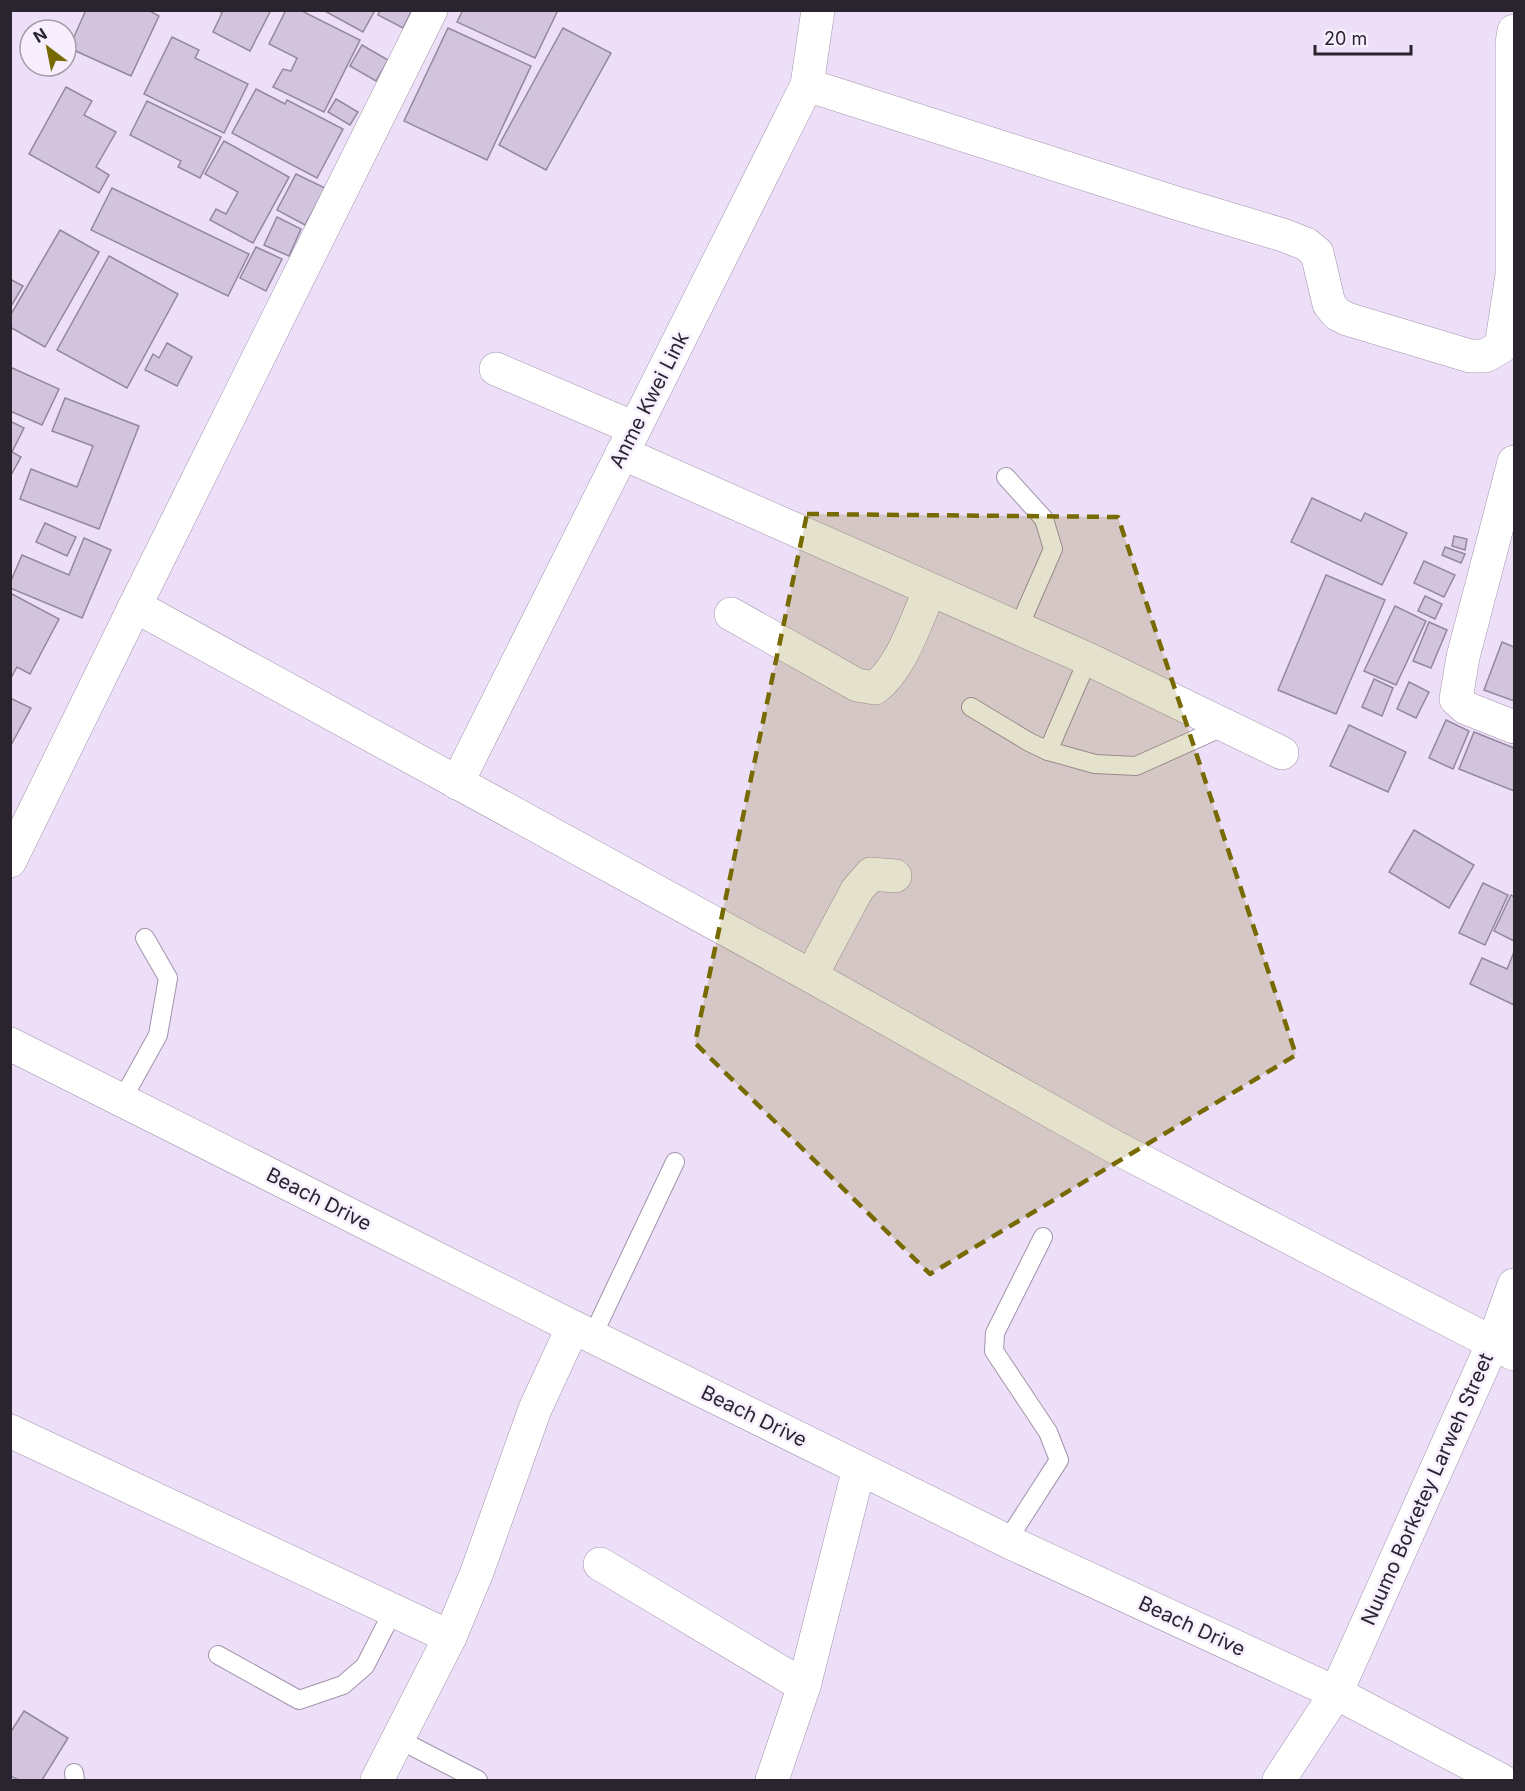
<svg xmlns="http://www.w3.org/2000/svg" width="1525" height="1791" viewBox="0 0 1525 1791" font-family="Inter,sans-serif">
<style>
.building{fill:#d2c4dd;stroke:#94879e;stroke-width:1.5}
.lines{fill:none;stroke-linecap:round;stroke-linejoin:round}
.lane-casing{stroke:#a294ac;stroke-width:20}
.street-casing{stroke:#a294ac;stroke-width:34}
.secondary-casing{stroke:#a294ac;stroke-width:34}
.lane{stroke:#fff;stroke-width:18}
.street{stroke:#fff;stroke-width:33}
.secondary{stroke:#fff;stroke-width:33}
.marked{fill:#776a01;fill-opacity:0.2;stroke:#776a01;stroke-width:4.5;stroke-dasharray:12 8;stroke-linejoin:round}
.labels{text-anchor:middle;stroke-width:5;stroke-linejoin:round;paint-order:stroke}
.street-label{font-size:20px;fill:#2a242e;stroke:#f7eefe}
</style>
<rect width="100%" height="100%" fill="#eddff8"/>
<g class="building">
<polygon points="86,10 148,10 159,16 131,76 69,48"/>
<polygon points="218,10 271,10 250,51 213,32 222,13"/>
<polygon points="286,10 300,10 360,40 324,112 273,87 283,69 291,71 297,58 269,44"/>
<polygon points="323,10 375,10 363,32"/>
<polygon points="380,10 412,10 403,28 378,15"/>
<polygon points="463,10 558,10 535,58 457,22"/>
<polygon points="448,28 531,66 487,160 404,121"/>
<polygon points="563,28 611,53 546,170 499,145"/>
<polygon points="172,37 199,50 195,58 248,84 224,133 144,94"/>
<polygon points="362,45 388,60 376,81 350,66"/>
<polygon points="66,87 92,101 84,115 116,132 96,167 109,175 99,193 29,154"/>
<polygon points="256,89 285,104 287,100 343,129 317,178 232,133"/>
<polygon points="336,99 358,112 350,125 328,112"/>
<polygon points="147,101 221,137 200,178 178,167 181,161 130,135"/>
<polygon points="224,141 289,177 253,243 210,220 216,209 226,214 238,192 205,174"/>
<polygon points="296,174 325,188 305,225 277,210"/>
<polygon points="112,188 249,254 228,296 91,230"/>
<polygon points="277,217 301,229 289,256 264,245"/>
<polygon points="60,230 99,252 45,347 10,327 10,316"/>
<polygon points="256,247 282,259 266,291 240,278"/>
<polygon points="109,256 178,294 127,388 57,350"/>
<polygon points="10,279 23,286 10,308"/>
<polygon points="167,343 192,357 177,386 145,370 153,354 159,358"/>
<polygon points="10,367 59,389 42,425 10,411"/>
<polygon points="65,398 139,426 99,529 20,499 31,469 77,487 93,446 52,431"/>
<polygon points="10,421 24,428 12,452 21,457 10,477"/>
<polygon points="1312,498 1361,521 1365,513 1407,533 1382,585 1291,542"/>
<polygon points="45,523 76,537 67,556 36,542"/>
<polygon points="1454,536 1467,539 1465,550 1452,546"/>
<polygon points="84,538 111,550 82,618 10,588 10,583 22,555 69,575"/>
<polygon points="1445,547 1465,554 1461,563 1442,555"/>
<polygon points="1424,561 1455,575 1444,597 1414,583"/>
<polygon points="1326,575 1385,600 1336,714 1278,690"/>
<polygon points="10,593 59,619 30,674 17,667 12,676 10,675"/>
<polygon points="1425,596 1442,604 1435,619 1418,611"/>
<polygon points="1395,606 1426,621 1396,685 1364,671"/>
<polygon points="1429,622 1447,630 1431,668 1413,661"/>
<polygon points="1502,642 1514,647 1514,701 1484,690"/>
<polygon points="1374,679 1393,688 1382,716 1362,707"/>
<polygon points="1409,682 1429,692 1416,718 1397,709"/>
<polygon points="10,698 31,708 10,747"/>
<polygon points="1446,720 1469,731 1453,769 1429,758"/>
<polygon points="1349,725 1406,752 1388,792 1330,766"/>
<polygon points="1474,732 1514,748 1514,791 1459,769"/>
<polygon points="1414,830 1474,865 1449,908 1389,872"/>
<polygon points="1483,883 1508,895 1485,945 1459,933"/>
<polygon points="1511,895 1514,897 1514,941 1494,931"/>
<polygon points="1514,952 1514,1005 1470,984 1482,958 1507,969"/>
<polygon points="24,1711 68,1738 42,1780 19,1780 10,1776 10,1733"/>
</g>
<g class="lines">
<g class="lane-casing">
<g id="lane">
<polyline points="1006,477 1044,519 1053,549 1018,629"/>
<polyline points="971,707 1029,742 1048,751 1088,659"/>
<polyline points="1048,751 1095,764 1136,766 1225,726"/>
<polyline points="122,1100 158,1035 168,978 145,938"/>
<polyline points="592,1337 675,1162"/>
<polyline points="1007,1541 1059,1460 1048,1432 994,1351 995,1333 1043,1237"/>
<polyline points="218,1655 299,1700 343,1685 365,1666 393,1611"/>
<polyline points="398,1739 478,1780"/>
<polyline points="74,1773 75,1780"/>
</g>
</g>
<g class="street-casing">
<g id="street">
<polyline points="807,85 1176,203 1283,235 1306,244 1317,253 1329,304 1337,314 1347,319 1470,356 1485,356 1501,347 1512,275 1512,43 1514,31"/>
<polyline points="496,369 634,428"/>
<polyline points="622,453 1088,659 1282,753"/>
<polyline points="1514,462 1463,657 1456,699 1466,708 1514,727"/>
<polyline points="135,606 811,976 1111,1145 1514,1354"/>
<path d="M731,614l126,71 18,3c28,-22 40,-66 55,-98"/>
<polyline points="457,783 807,85 818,10"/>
<polyline points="10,861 135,606 431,10"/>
<polyline points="811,976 857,890 871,874 895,876"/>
<polyline points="10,1431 450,1637"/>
<polyline points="600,1564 804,1686"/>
<polyline points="377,1780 450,1637 477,1572 535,1409 573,1327"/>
<polyline points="772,1780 804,1686 859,1468"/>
<polyline points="1279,1780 1336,1693 1493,1343 1514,1285"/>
</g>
</g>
<g class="secondary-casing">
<polyline id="secondary" points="10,1044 573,1327 1007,1541 1336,1693 1501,1780"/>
</g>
<use href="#lane" class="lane"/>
<use href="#street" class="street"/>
<use href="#secondary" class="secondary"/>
</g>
<path class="marked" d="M807,514l311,3 178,538 -366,219 -235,-231z"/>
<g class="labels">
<g class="street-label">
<text transform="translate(649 400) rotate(-63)" y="7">Anme Kwei Link</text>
<text transform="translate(319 1199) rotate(27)" y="7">Beach Drive</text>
<text transform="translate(754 1416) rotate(26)" y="7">Beach Drive</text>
<text transform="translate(1427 1489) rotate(-66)" y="7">Nuumo Borketey Larweh Street</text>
<text transform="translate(1192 1626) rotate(25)" y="7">Beach Drive</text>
</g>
</g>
<rect width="1525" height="1791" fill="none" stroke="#2a242e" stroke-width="24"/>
<g transform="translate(48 48) rotate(328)"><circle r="28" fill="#f7eefe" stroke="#a59dab" stroke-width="1.5"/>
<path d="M0-4.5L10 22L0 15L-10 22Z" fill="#776a01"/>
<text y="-9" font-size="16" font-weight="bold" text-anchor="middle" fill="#2a242e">N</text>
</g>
<path d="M1315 45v9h96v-9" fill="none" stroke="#2a242e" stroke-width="3"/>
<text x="1324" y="45" font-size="18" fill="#2a242e" stroke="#f7eefe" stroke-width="4.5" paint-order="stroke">20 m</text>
</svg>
